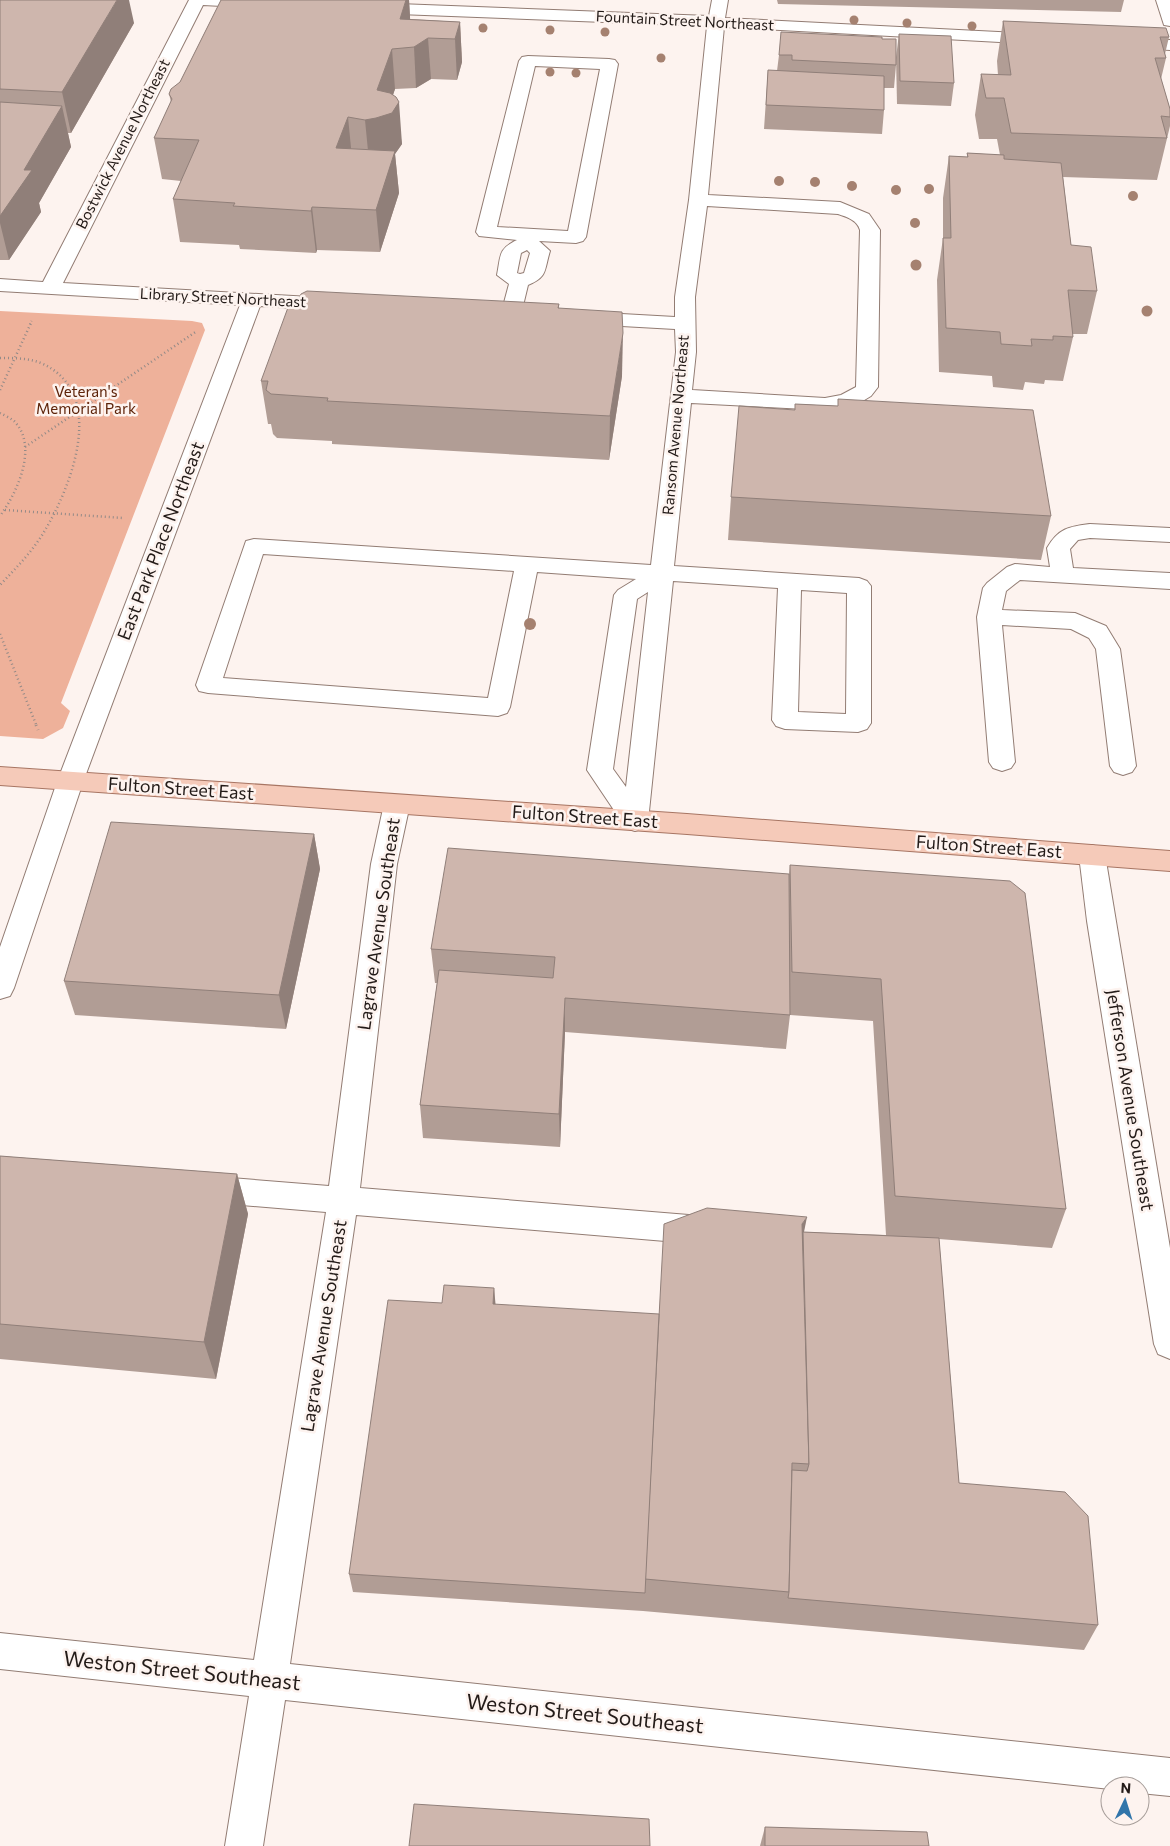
<svg xmlns="http://www.w3.org/2000/svg" width="1170" height="1846" viewBox="0 0 1170 1846" font-family="Commissioner,sans-serif">
<style>
.green{fill:#eeb19a}
.lines{fill:none;stroke-linecap:round;stroke-linejoin:round}
.minor-casing{stroke:#927c73;stroke-width:2}
.major-casing{stroke:#a77563;stroke-width:2}
.path-far2{stroke:#938a87;stroke-width:2;stroke-dasharray:0.5 2.5;stroke-linecap:butt}
.path-far1{stroke:#938a87;stroke-width:2.5;stroke-dasharray:1 3;stroke-linecap:butt}
.path{stroke:#938a87;stroke-width:3;stroke-dasharray:1 4;stroke-linecap:butt}
.minor{fill:#fff;fill-rule:evenodd}
.major{fill:#f5cab9;fill-rule:evenodd}
.tree{fill:#a58170}
.wall{fill:#b19d95}
.shaded-wall{fill:#907f79}
.building{fill:#ceb6ad;stroke:#907f79}
.labels{text-anchor:middle;stroke-width:5;stroke-linejoin:round;paint-order:stroke}
.far-street-label{font-size:15px;fill:#231b18;stroke:#fdf3ef}
.far-park-label{font-size:15px;fill:#5d2309;stroke:#fdf3ef}
.street-label{font-size:18px;fill:#231b18;stroke:#fdf3ef}
.near-street-label{font-size:21px;fill:#231b18;stroke:#fdf3ef}
</style>
<rect width="100%" height="100%" fill="#fdf3ef"/>
<polygon class="green" points="0,311 192,321 202,323 205,330 61,703 70,711 63,728 43,739 0,736"/>
<g class="lines">
<g class="minor-casing">
<g id="minor">
<polygon points="189,0 265,0 267,3 265,6 259,8 203,5 63,283 328,298 335,300 338,304 335,308 328,310 260,306 83,782 14,988 10,996 0,999 0,947 57,782 240,305 0,291 0,279 43,282"/>
<path d="M712,0h16l-3,18 313,16 6,1 2,4 -2,4 -6,1 -314,-17 -16,168 132,7 29,12 11,16 -2,157 -7,9 -10,6 -36,8 -134,-7 -17,163 185,12 8,3 4,5v137l-4,6 -9,3 -73,-3 -9,-3 -4,-6 6,-132 -105,-7 -25,240 -4,7 -9,3 -9,-3 -39,-58 27,-175 4,-5 18,-11 -99,-7 -27,135 -3,6 -9,3 -290,-23 -9,-2 -3,-6 50,-144 8,-2 397,26 25,-213 -1,-23 -89,-5 -7,-2 -3,-4 3,-4 7,-2 89,5v-20l14,-97 18,-174 -335,-13 -6,-2 -2,-3 2,-3 6,-2 337,13zM707,206l131,8c9,3 19,6 22,16l-4,157 -15,8 -16,3 -133,-8 4,-38 -1,-55zM263,554l251,17 -26,127 -265,-20zM801,590l46,3 -1,121 -48,-2zM648,592l-22,195 -13,-18 24,-170z"/>
<polygon points="1156,0 1170,0 1170,26 1164,25"/>
<polygon points="1128,38 1170,40 1170,50 1122,47 1120,43 1122,39"/>
<path d="M528,56l81,3 6,1 3,4 -32,173 -3,4 -7,2 -37,-2 11,10c-6,19 -2,26 -22,34l-7,29 -3,4 -7,2 -7,-2 -3,-4 8,-30 -12,-9c4,-20 1,-26 20,-35l-38,-4 -3,-4 43,-171 3,-4zM535,66l65,3 -32,162 -71,-4zM527,250l3,3 -6,20 -4,1 -3,-1 4,-20z"/>
<path d="M1090,524l80,4v14l-80,-4 -12,2 -8,9 3,19 97,5v16l-150,-9 -14,11 -4,19 73,3 31,13 14,23 16,117 -4,6 -9,3 -9,-3 -4,-6 -14,-117 -7,-11 -18,-9 -69,-4 13,137 -4,6 -9,3 -9,-3 -4,-6 -12,-145 6,-29 4,-5 20,-16 8,-3 35,3 -3,-19c12,-20 21,-21 43,-24z"/>
<polygon points="397,795 406,797 410,804 397,864 360,1188 701,1216 712,1220 717,1230 712,1240 701,1244 356,1215 290,1664 1170,1758 1170,1796 1140,1793 1140,1786 1110,1786 1110,1789 285,1700 263,1846 225,1846 249,1696 0,1669 0,1633 254,1660 326,1212 206,1202 195,1198 191,1189 195,1180 206,1176 329,1186 371,864 384,804 388,797"/>
<polygon points="1092,845 1101,848 1105,855 1170,1248 1170,1359 1158,1354 1154,1344 1087,921 1079,855 1083,848"/>
</g>
</g>
<g class="major-casing">
<polygon id="major" points="0,767 687,814 1170,851 1170,871 687,834 0,785"/>
</g>
<polyline class="path-far2" points="30,324 32,320"/>
<g class="path-far1">
<path d="M0,358c14,0 28,0 41,5 68,30 30,124 3,169 -12,20 -28,36 -44,53"/>
<polyline points="0,390 31,323"/>
<path d="M0,413c4,2 10,5 14,8 25,25 3,72 -14,95"/>
<polyline points="25,447 197,331"/>
<polyline points="5,510 123,518"/>
<polyline points="0,634 37,727"/>
</g>
<polyline class="path" points="36,725 38,730"/>
<use href="#minor" class="minor"/>
<use href="#major" class="major"/>
</g>
<g class="tree">
<circle cx="854" cy="20" r="4.5"/>
<circle cx="907" cy="23" r="4.5"/>
<circle cx="972" cy="26" r="4.5"/>
<circle cx="483" cy="28" r="4.5"/>
<circle cx="550" cy="30" r="4.5"/>
<circle cx="605" cy="32" r="4.5"/>
<circle cx="661" cy="58" r="4.5"/>
<circle cx="550" cy="72" r="4.5"/>
<circle cx="576" cy="73" r="4.5"/>
<circle cx="779" cy="181" r="5"/>
<circle cx="815" cy="182" r="5"/>
<circle cx="852" cy="186" r="5"/>
<circle cx="929" cy="189" r="5"/>
<circle cx="896" cy="190" r="5"/>
<circle cx="1133" cy="196" r="5"/>
<circle cx="915" cy="223" r="5"/>
<circle cx="916" cy="265" r="5.5"/>
<circle cx="1147" cy="311" r="5.5"/>
<circle cx="530" cy="624" r="6"/>
</g>
<g class="wall">
<polygon points="0,0 134,23 71,133 68,133 71,147 39,203 41,212 9,260 0,260"/>
<polygon points="221,0 409,0 410,19 460,22 462,62 457,80 431,79 416,88 395,89 393,95 402,144 395,154 399,193 380,252 317,250 316,253 240,249 239,245 180,242 173,199 181,181 162,179 154,138 171,102 169,94 180,82"/>
<polygon points="777,0 1124,0 1121,12 778,4"/>
<polygon points="1003,21 1169,37 1165,54 1166,58 1161,79 1170,109 1170,126 1157,180 1063,177 1071,245 1097,291 1087,334 1072,334 1073,337 1063,381 1045,380 1044,384 1025,382 1023,390 993,387 992,376 939,372 937,280 943,238 943,198 949,156 967,157 967,153 1000,155 997,139 979,139 975,115 981,74 998,75 997,61"/>
<polygon points="899,34 954,83 951,106 897,104 896,57"/>
<polygon points="882,39 896,65 894,88 884,88 884,110 882,134 764,129 768,70 777,71 779,55"/>
<polygon points="559,304 559,308 622,376 609,460 332,444 332,441 277,438 273,434 271,424 268,424 261,381"/>
<polygon points="838,399 1051,516 1041,560 728,540 731,497 795,409 795,404 838,406"/>
<polygon points="314,834 320,869 286,1029 75,1015 64,981"/>
<polygon points="790,865 1066,1209 1052,1248 939,1239 959,1483 1098,1625 1084,1650 643,1611 353,1592 349,1574 442,1303 494,1288 495,1305 650,1482 804,1232 886,1235 873,1021 790,1015 786,1049 565,1032 560,1147 423,1138 420,1105 437,983 435,983 431,949 789,874"/>
<polygon points="0,1156 237,1174 248,1214 216,1379 0,1359"/>
<polygon points="765,1827 929,1846 760,1846"/>
</g>
<g class="shaded-wall">
<polygon points="117,0 129,0 134,23 71,133 62,92"/>
<polygon points="406,0 409,0 411,33 400,19"/>
<polygon points="460,22 462,62 457,80 455,39"/>
<polygon points="428,38 431,79 416,88 414,47"/>
<polygon points="392,49 395,89 386,115 399,102 402,144 395,154 399,193 380,252 376,210 369,161 365,120 377,90"/>
<polygon points="62,106 71,147 39,203 41,212 9,260 0,223 0,216 24,170"/>
<polygon points="348,117 352,158 336,148"/>
<polygon points="312,207 317,250 316,253 311,211"/>
<polygon points="623,333 622,376 609,460 610,416"/>
<polygon points="314,834 320,869 286,1029 279,995"/>
<polygon points="565,998 565,1032 560,1147 559,1114"/>
<polygon points="237,1174 248,1214 216,1379 204,1342"/>
<polygon points="807,1217 801,1247 802,1224"/>
<polygon points="494,1288 496,1309 493,1304"/>
</g>
<g class="building">
<polygon points="0,0 117,0 62,92 0,89"/>
<polygon points="221,0 406,0 400,19 460,22 455,39 428,38 414,47 392,49 377,90 390,93 396,97 399,102 392,113 376,118 365,120 348,117 336,148 395,151 376,210 312,207 311,211 233,206 235,203 173,199 199,140 154,138 172,99 169,94 171,89 180,82"/>
<polygon points="1003,21 1166,28 1169,37 1160,37 1166,58 1155,58 1170,109 1170,117 1161,116 1167,138 1011,133 1004,98 986,98 981,74 1011,75"/>
<polygon points="781,32 882,37 882,39 896,39 896,65 792,60 792,55 779,55"/>
<polygon points="899,34 951,36 954,83 900,81"/>
<polygon points="768,70 884,76 884,110 766,105"/>
<polygon points="0,102 62,106 24,170 32,170 0,216"/>
<polygon points="967,153 1004,155 1004,159 1061,163 1071,245 1091,247 1097,291 1068,290 1073,337 1053,336 1053,340 1031,339 1032,346 1001,344 1000,332 946,328 943,238 951,238 949,156 968,157"/>
<polygon points="307,291 559,304 558,308 622,312 623,333 610,416 327,401 328,398 271,394 266,390 268,381 261,381 290,302 298,302 301,294"/>
<polygon points="838,399 1033,410 1051,516 731,497 739,406 795,410 795,404 838,406"/>
<polygon points="111,822 314,834 279,995 64,981"/>
<polygon points="448,848 789,874 790,1015 565,998 559,1114 420,1105 439,970 553,978 555,957 431,949"/>
<polygon points="790,865 1010,881 1025,893 1066,1209 895,1196 881,979 792,972"/>
<polygon points="0,1156 237,1174 204,1342 0,1324"/>
<polygon points="707,1208 807,1217 802,1224 809,1464 792,1463 789,1592 645,1579 664,1224"/>
<polygon points="803,1232 939,1238 959,1483 1065,1492 1088,1516 1098,1625 788,1598 789,1592 792,1470 807,1471 809,1464"/>
<polygon points="444,1285 494,1288 493,1304 659,1314 645,1593 349,1574 388,1300 442,1303"/>
<polygon points="414,1804 649,1819 650,1846 409,1846"/>
<polygon points="765,1827 927,1832 929,1846 765,1846"/>
</g>
<g class="labels">
<g class="far-street-label">
<text transform="translate(685 21) rotate(3)" y="5">Fountain Street Northeast</text>
<text transform="translate(123 144) rotate(-63)" y="5">Bostwick Avenue Northeast</text>
<text transform="translate(223 298) rotate(3)" y="5">Library Street Northeast</text>
<text transform="translate(676 425) rotate(-85)" y="5">Ransom Avenue Northeast</text>
</g>
<g class="far-park-label">
<text x="86" y="397">Veteran's<tspan x="86" dy="17">Memorial Park</tspan></text>
</g>
<g class="street-label">
<text transform="translate(161 541) rotate(-69)" y="6">East Park Place Northeast</text>
<text transform="translate(181 789) rotate(4)" y="6">Fulton Street East</text>
<text transform="translate(585 817) rotate(4)" y="6">Fulton Street East</text>
<text transform="translate(989 847) rotate(4)" y="6">Fulton Street East</text>
<text transform="translate(379 924) rotate(-82)" y="6">Lagrave Avenue Southeast</text>
<text transform="translate(1130 1100) rotate(81)" y="6">Jefferson Avenue Southeast</text>
<text transform="translate(324 1326) rotate(-81)" y="6">Lagrave Avenue Southeast</text>
</g>
<g class="near-street-label">
<text transform="translate(182 1671) rotate(6)" y="7">Weston Street Southeast</text>
<text transform="translate(585 1714) rotate(6)" y="7">Weston Street Southeast</text>
</g>
</g>
<g transform="translate(1125 1801) rotate(4)"><circle r="24" fill="#fdf3ef" stroke="#a69d99"/>
<path d="M0-4L9 19L0 12L-9 19Z" fill="#3175aa"/>
<text y="-8" font-size="14" font-weight="bold" text-anchor="middle" fill="#231b18">N</text>
</g>
</svg>
